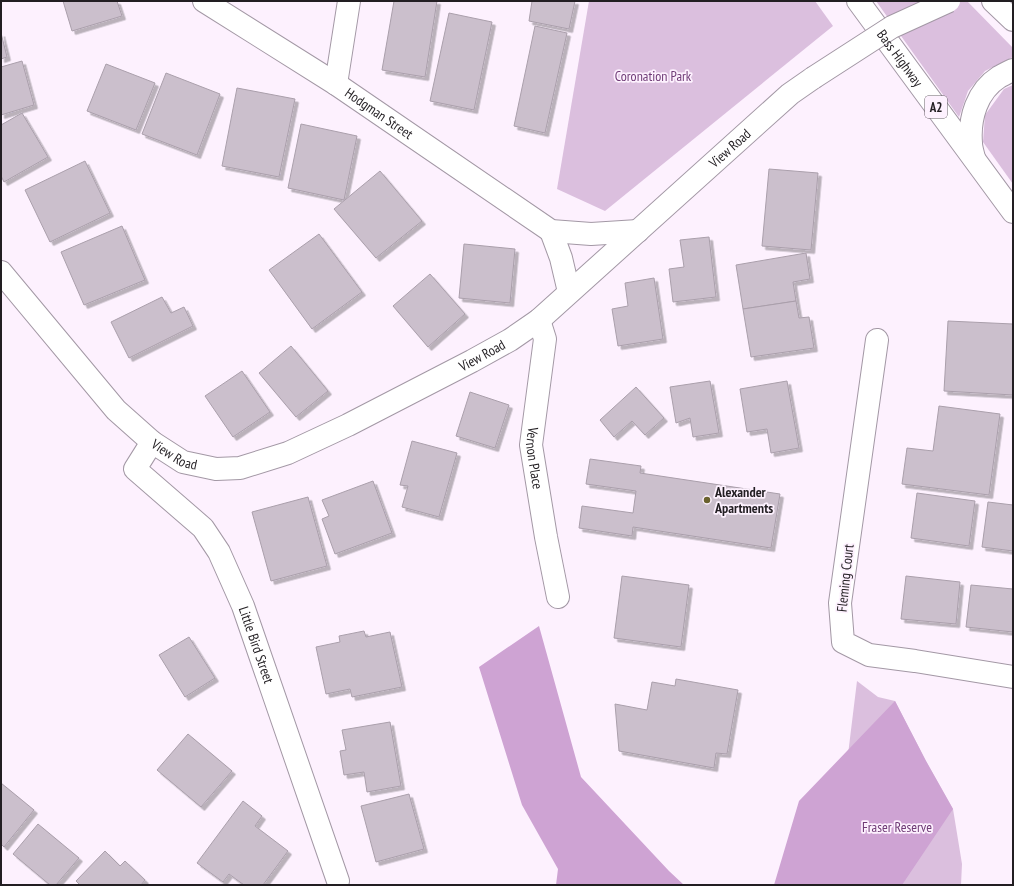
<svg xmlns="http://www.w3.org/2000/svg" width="1014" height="886" viewBox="0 0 1014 886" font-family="'PT Sans Narrow',sans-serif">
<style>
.green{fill:#dbbfde}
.forest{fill:#cea3d3}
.building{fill:#cbbfcc;stroke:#aa9fab;filter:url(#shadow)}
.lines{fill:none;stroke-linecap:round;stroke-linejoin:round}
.minor-casing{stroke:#a398a5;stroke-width:24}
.tertiary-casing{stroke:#a398a5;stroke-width:24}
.trunk-casing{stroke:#a398a5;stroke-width:24}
.minor{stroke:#fff;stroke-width:22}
.tertiary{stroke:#fff;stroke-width:22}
.trunk{stroke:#fff;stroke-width:22}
.tertiary-bridge-casing{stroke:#a398a5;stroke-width:24;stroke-linecap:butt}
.tertiary-bridge{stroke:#fff;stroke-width:22}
.poi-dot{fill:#6a622e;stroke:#fdf1fe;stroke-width:1.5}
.labels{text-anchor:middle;stroke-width:3.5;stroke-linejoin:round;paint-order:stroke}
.shield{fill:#fdf1fe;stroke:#645d64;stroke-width:1}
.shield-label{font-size:13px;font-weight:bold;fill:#221e22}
.street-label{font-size:14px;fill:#221e22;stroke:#fdf1fe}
.park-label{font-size:14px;fill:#6f3b76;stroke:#fdf1fe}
.poi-label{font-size:14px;font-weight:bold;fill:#221e22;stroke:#fdf1fe;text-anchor:start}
</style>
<defs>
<filter id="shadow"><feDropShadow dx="3.5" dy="3.5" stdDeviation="0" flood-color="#0004"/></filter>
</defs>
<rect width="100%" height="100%" fill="#fdf1fe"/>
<g class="green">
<polygon points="589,1 815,1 833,26 605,211 557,189"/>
<polygon points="876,1 967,1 1013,48 1013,57 985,71 968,91 959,117"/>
<polygon points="1013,85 1013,184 983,142 985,115 1004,89"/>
<polygon points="857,681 878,697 895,701 926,761 953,809 962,864 961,885 832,885"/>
</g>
<g class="forest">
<polygon points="539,626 581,777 669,871 684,885 556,885 558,869 522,805 479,667"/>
<polygon points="895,701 926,761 953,809 902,885 774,885 799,801"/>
</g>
<g class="building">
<polygon points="63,1 117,1 122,16 72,31"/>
<polygon points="394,1 437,1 425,77 382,70"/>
<polygon points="532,1 575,1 569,29 529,21"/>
<polygon points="449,13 492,22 474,110 430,101"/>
<polygon points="535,26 567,33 545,133 514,126"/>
<polygon points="1,33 7,57 1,59"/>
<polygon points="22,61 34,105 1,115 1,67"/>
<polygon points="106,64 155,83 136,130 87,111"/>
<polygon points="166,73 220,94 197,155 142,134"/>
<polygon points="237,88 295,99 279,177 222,166"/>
<polygon points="22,113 48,157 4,182 1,176 1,125"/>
<polygon points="301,124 357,136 344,200 288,188"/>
<polygon points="85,161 110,213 50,242 25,190"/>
<polygon points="769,169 818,173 811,250 762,246"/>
<polygon points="380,171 422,221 376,258 334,209"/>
<polygon points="122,226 145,280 84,305 61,252"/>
<polygon points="319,234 362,292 312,329 269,270"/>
<polygon points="709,237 716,297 673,302 669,269 684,267 680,240"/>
<polygon points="464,244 515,249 510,303 459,298"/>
<polygon points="806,253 810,279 793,282 796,301 743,309 736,265"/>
<polygon points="430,274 465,314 428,347 393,306"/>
<polygon points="654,278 663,339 618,346 612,309 628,306 625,283"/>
<polygon points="162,297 171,313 184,307 193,326 129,358 111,322"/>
<polygon points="796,301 799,318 809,317 814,348 751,357 743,309"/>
<polygon points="948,321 1013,324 1013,395 944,391"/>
<polygon points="291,346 328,391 296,417 259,373"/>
<polygon points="242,371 270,412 233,437 205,396"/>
<polygon points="710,381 719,433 693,437 690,418 676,423 670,387"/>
<polygon points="787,381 799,448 771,453 767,429 747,432 740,389"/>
<polygon points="636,387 664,418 645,435 632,421 614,437 600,420"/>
<polygon points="470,392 509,405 495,448 456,436"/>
<polygon points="939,406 1000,414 989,495 902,484 907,448 933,451"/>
<polygon points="412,441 457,453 439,517 402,507 408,486 400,485"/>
<polygon points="590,459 641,466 640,473 780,494 771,548 633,527 632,536 579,528 582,506 633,513 636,491 586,484"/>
<polygon points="373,481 392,533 335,554 322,519 329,516 322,500"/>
<polygon points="917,493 975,501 969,546 911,538"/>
<polygon points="308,497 327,566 271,581 252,512"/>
<polygon points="988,502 1013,505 1013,551 982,547"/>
<polygon points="622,576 689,585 681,647 614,638"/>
<polygon points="906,576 960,582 956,624 901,619"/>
<polygon points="971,585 1013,589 1013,632 966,627"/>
<polygon points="364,631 366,637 390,632 402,687 352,697 350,689 326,694 316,647 340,642 339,636"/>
<polygon points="189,637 215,678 185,697 159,655"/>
<polygon points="676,679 738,690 727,754 716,753 714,768 619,751 615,704 647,710 652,682 675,686"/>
<polygon points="390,722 401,786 367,792 364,772 344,775 340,751 346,750 342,730"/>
<polygon points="188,734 232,771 201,807 157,770"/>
<polygon points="1,783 34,810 4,847 1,844"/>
<polygon points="409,794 424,849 376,862 361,806"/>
<polygon points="243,801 262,816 255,826 288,851 263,885 244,885 229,874 223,882 197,863"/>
<polygon points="38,824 79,858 56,885 50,885 13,854"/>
<polygon points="105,851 120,866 125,861 145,880 141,885 80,885 76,881"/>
</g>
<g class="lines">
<g class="minor-casing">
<g id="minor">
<path id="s1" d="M204,1l132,83 215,147 40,3 47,-3"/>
<polyline points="336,84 349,1"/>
<polyline points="551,231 561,258 569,292"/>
<path id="s2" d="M539,320l6,19 -14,106 15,92 12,60"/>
<polyline points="877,340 840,603 843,642 869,655 915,661 1013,677"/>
<path id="s3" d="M152,442l-17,27 68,59 16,24 24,54 95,275"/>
</g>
</g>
<g class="tertiary-casing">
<g id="tertiary">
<path id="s4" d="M1,272l115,138 36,32 31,20 33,7 24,-1 48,-15 60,-28 124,-64 38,-21 29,-20 251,-226 23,-16"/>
</g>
</g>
<g class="trunk-casing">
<g id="trunk">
<path id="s5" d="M858,1l155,211"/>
<polyline points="993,1 1013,20"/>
<path d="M974,158c-1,-5 -3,-10 -3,-15 -2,-25 6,-52 28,-66 4,-2 9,-5 14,-7"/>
</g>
</g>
<use href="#minor" class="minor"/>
<use href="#tertiary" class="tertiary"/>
<use href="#trunk" class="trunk"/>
<g class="tertiary-bridge-casing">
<polyline id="tertiary-bridge" points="813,78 892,27 949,1"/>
</g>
<use href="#tertiary-bridge" class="tertiary-bridge"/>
</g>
<circle class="poi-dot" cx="707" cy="500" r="4"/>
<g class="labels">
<rect class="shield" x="925" y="96" width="22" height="22" rx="3"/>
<g class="shield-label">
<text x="936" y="112">A2</text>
</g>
<g class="street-label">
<text dy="5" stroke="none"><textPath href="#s5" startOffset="71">Bass Highway</textPath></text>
<text dy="5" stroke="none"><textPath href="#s1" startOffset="208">Hodgman Street</textPath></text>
<text dy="5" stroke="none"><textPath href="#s4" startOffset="914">View Road</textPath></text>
<text dy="5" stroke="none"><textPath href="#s4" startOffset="590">View Road</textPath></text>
<text dy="5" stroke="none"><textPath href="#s4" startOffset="254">View Road</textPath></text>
<text dy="5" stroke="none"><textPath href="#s2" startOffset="140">Vernon Place</textPath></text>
<text transform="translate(845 578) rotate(-84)" y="5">Fleming Court</text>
<text dy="5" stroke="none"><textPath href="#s3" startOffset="251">Little Bird Street</textPath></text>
</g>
<g class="park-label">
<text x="653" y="81">Coronation Park</text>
<text x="897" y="832">Fraser Reserve</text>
</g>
<g class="poi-label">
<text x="715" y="497">Alexander<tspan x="715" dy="16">Apartments</tspan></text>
</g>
</g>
<rect width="1014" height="886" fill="none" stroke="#221e22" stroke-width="4"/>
</svg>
